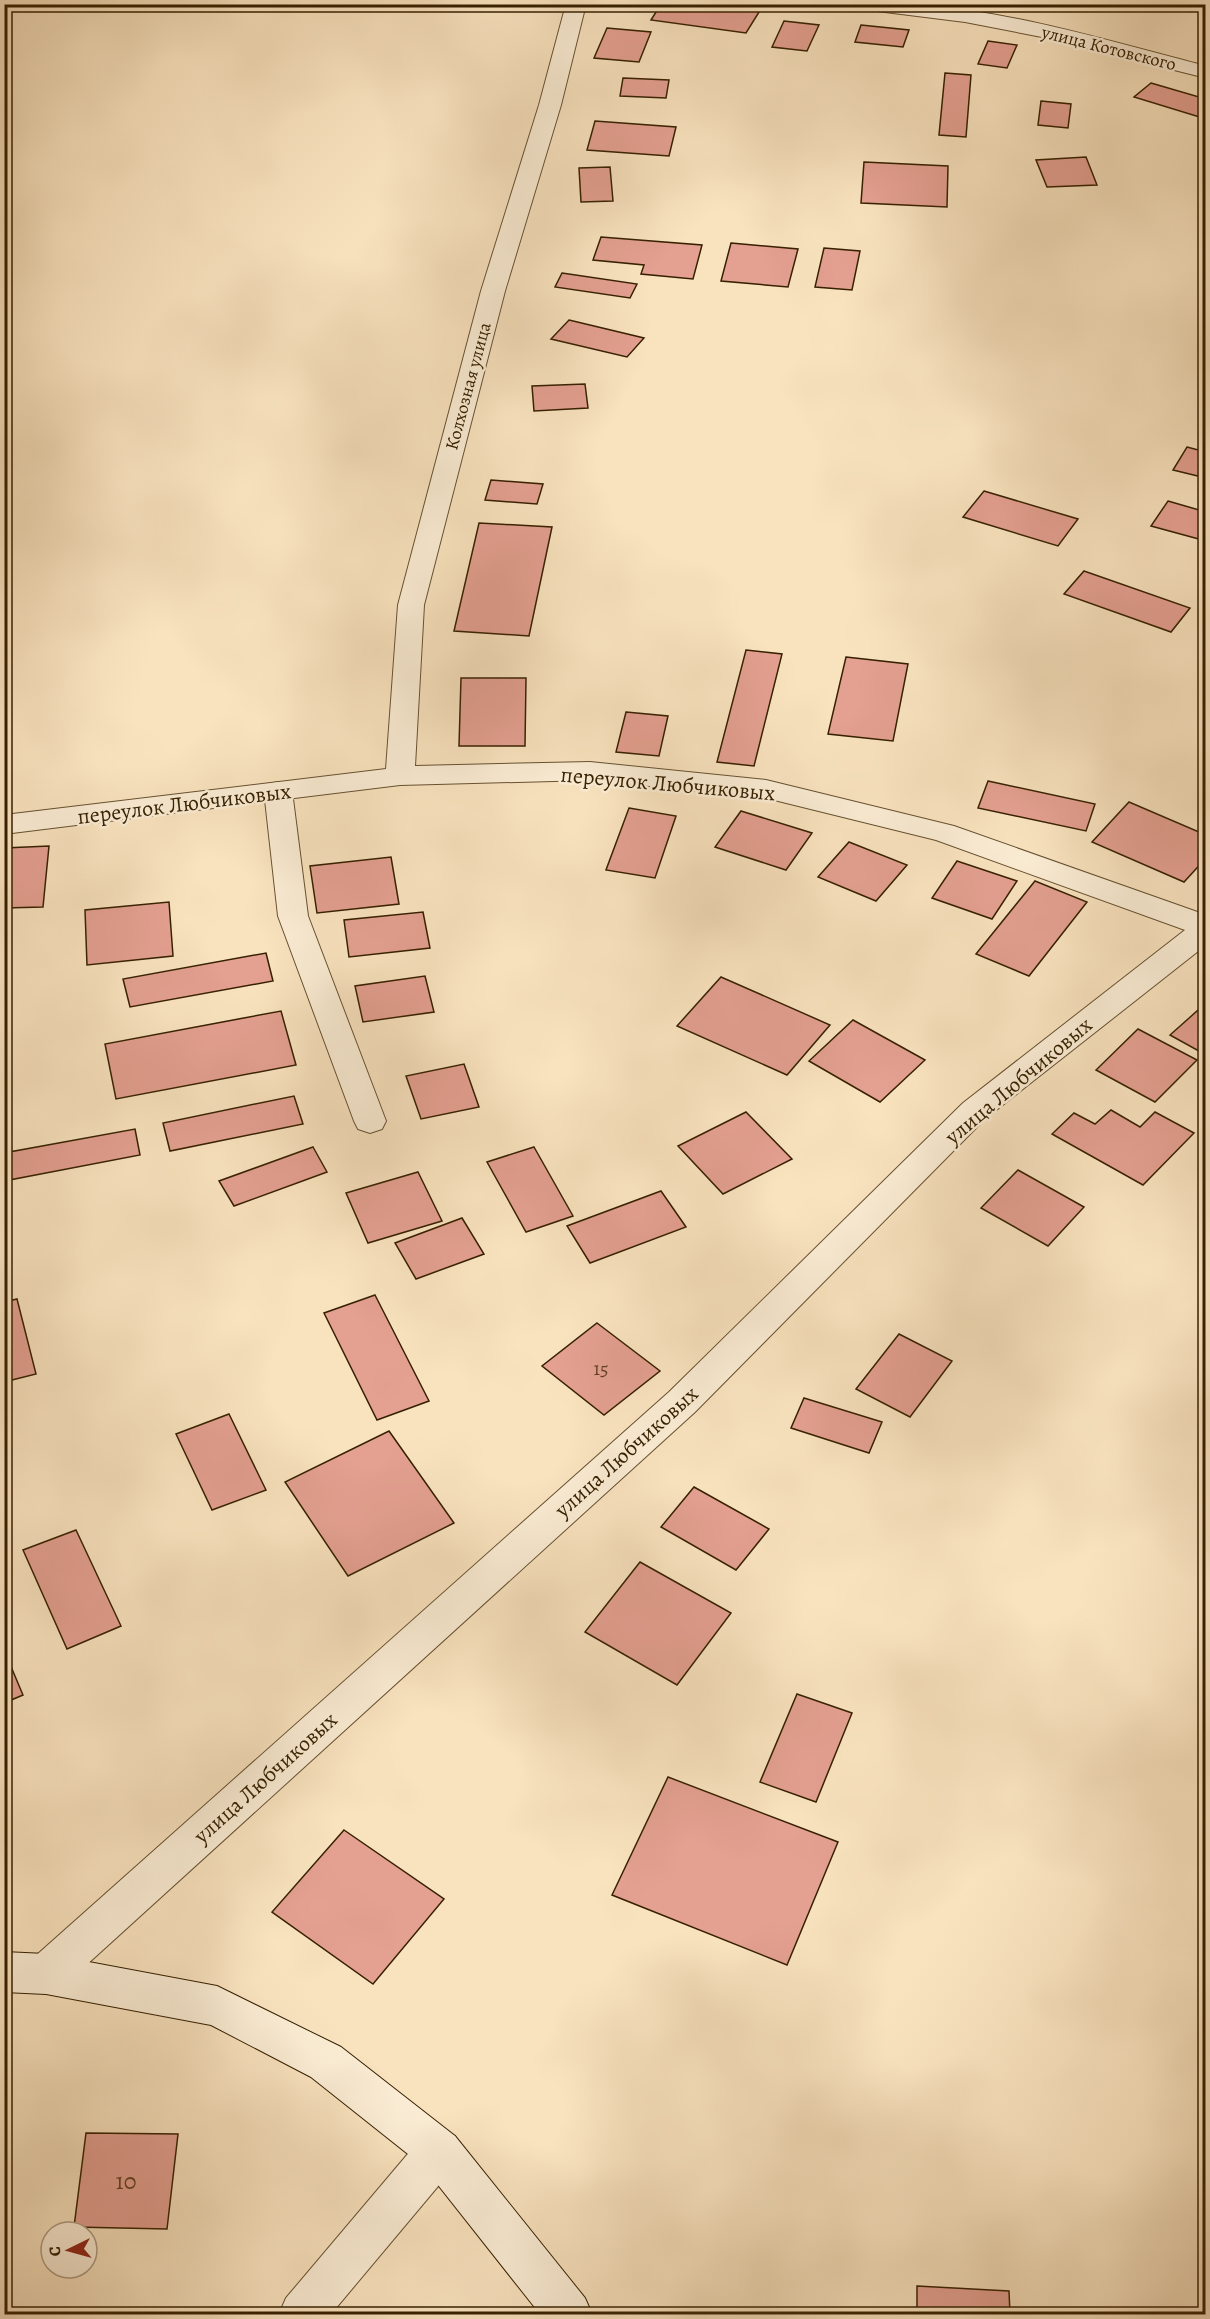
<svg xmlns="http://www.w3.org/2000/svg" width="1210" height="2319" viewBox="0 0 1210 2319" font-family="Alegreya,serif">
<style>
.building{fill:#e4a091;stroke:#362000;stroke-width:1.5}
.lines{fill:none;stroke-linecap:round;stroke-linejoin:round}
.lane-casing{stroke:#675130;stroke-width:2}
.street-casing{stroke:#675130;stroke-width:2}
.secondary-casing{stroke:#362000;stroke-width:2}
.lane{fill:#fbedd5;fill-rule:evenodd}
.street{fill:#fbedd5;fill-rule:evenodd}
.secondary{fill:#fbedd5;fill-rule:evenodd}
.labels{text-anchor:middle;stroke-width:5;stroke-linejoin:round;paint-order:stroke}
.far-street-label{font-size:18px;fill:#362000;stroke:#fbedd5}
.number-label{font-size:20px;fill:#624024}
.street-label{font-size:22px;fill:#362000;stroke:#fbedd5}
.near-number-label{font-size:24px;fill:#624024}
</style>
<rect width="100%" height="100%" fill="#f9e3bf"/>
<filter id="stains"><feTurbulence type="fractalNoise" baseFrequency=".00333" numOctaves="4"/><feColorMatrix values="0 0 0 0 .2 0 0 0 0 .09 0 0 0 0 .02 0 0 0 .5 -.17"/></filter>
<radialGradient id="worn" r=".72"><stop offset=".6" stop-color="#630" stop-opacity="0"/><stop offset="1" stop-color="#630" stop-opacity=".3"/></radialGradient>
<g class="building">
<polygon points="661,4 764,4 746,33 651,20"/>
<polygon points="784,21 819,25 807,51 772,47"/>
<polygon points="861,25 909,30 903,47 855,42"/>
<polygon points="607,28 651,32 639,62 594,58"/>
<polygon points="988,41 1017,45 1007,68 978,64"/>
<polygon points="945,73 971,75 966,137 939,135"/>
<polygon points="623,78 669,80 666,98 620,96"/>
<polygon points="1151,83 1206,99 1206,119 1134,97"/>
<polygon points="1041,101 1071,104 1068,128 1038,125"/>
<polygon points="595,121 676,127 669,156 587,150"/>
<polygon points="1086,157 1097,185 1047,187 1036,160"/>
<polygon points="864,162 948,166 947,207 861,203"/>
<polygon points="610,167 613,201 581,202 579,168"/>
<polygon points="601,237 702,245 693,279 641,274 644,265 593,260"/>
<polygon points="731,243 798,249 788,287 721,281"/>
<polygon points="824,248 860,251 852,290 815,287"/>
<polygon points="562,273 637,284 630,298 555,287"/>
<polygon points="569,320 644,338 627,357 551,339"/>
<polygon points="585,384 588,408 534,411 532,386"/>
<polygon points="1187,447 1206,452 1206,478 1173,470"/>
<polygon points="491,480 543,484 537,504 485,500"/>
<polygon points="984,491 1078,519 1058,546 963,517"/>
<polygon points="1168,501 1206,512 1206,541 1151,526"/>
<polygon points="479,523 552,527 529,636 454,631"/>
<polygon points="1084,571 1190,608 1171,632 1064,594"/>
<polygon points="746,650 782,654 754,766 717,762"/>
<polygon points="846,657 908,664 893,741 828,734"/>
<polygon points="461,678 526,678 525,746 459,746"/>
<polygon points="626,712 668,716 659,756 616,752"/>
<polygon points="988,781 1095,804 1086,831 978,808"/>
<polygon points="1129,802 1206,835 1206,858 1184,882 1092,842"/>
<polygon points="629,808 676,816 655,878 606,870"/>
<polygon points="741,811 812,833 786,870 715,847"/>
<polygon points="849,842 907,865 876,901 818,877"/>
<polygon points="49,846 43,907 4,908 4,848"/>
<polygon points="391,857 399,904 317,913 310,866"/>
<polygon points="957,861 1017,881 992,919 932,898"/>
<polygon points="1035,881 1087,902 1029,976 976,954"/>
<polygon points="169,902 173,956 87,965 85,910"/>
<polygon points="423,912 430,948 349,957 344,920"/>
<polygon points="266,953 273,981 130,1007 123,979"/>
<polygon points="425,976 434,1012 363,1022 355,986"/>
<polygon points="721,977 830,1025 787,1075 677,1026"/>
<polygon points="1206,1003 1206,1055 1170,1035"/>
<polygon points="281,1011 296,1065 116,1099 105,1044"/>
<polygon points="853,1020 925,1060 880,1102 809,1061"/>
<polygon points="1138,1029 1197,1060 1155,1102 1096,1070"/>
<polygon points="464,1064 479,1107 421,1119 406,1076"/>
<polygon points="294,1096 303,1124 170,1151 163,1123"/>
<polygon points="1111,1110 1140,1127 1155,1112 1194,1133 1143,1185 1052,1134 1074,1113 1095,1124"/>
<polygon points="746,1112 792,1159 723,1194 678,1146"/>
<polygon points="135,1129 140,1155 4,1181 4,1153"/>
<polygon points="313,1147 327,1172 234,1206 219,1181"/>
<polygon points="534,1147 573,1216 526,1232 487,1162"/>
<polygon points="1018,1170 1084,1207 1048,1246 981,1208"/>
<polygon points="418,1172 442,1221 368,1243 346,1193"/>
<polygon points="661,1191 686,1227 590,1263 567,1226"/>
<polygon points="462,1218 484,1254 416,1279 395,1243"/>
<polygon points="375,1295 429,1401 377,1420 324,1313"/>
<polygon points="17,1299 36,1374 4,1382 4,1302"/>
<polygon points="597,1323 660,1371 604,1415 542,1366"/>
<polygon points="899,1334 952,1361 910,1417 856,1389"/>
<polygon points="804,1398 882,1422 869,1453 791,1428"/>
<polygon points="229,1414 266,1490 212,1510 176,1434"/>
<polygon points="389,1431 454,1523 348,1576 285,1482"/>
<polygon points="694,1487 769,1529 736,1570 661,1527"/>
<polygon points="76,1530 121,1626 67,1649 23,1550"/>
<polygon points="640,1562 731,1613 677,1685 585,1632"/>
<polygon points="4,1650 23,1695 4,1703"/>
<polygon points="797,1694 852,1713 816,1802 760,1782"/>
<polygon points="668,1777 838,1842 787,1965 612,1895"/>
<polygon points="344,1830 444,1899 373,1984 272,1912"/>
<polygon points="86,2133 178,2134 167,2229 74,2227"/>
<polygon points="917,2286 1009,2291 1010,2314 917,2314"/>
</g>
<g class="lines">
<g class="lane-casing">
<polygon id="lane" points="278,782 288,784 292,791 308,916 386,1121 382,1129 370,1133 358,1129 354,1121 278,916 264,791 268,784"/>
</g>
<g class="street-casing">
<g id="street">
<polygon points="566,4 586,4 561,105 505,291 424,605 415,766 590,762 766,780 954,826 1206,915 1206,945 985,1119 695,1412 61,1988 46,1994 31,1988 25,1974 31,1960 669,1392 963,1103 1185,930 936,840 766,798 590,780 400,785 4,834 4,815 386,769 398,605 481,291 539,105"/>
<path d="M859,4c21,0 43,-1 64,1 96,8 190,37 283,61v12l-159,-40 -82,-16 -96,-12 -7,-2z"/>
<polygon points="439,2129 455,2136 461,2151 455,2166 331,2314 279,2314 286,2298 423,2136"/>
</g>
</g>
<g class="secondary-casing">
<polygon id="secondary" points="4,1952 46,1954 217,1986 341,2047 455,2136 585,2298 592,2314 540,2314 423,2166 311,2077 211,2025 46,1994 4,1992"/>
</g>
<use href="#lane" class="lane"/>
<use href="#street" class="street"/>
<use href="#secondary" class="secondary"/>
</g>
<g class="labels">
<g class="far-street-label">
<text transform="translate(1109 48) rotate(14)" y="6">улица Котовского</text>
<text transform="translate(468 386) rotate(-75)" y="6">Колхозная улица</text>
</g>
<g class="number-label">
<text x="601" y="1375">15</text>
</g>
<g class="street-label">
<text transform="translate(668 783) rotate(5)" y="8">переулок Любчиковых</text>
<text transform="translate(184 803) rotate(-7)" y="8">переулок Любчиковых</text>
<text transform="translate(1018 1080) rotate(-40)" y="8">улица Любчиковых</text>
<text transform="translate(626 1451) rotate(-42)" y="8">улица Любчиковых</text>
<text transform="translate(265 1777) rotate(-42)" y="8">улица Любчиковых</text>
</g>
<g class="near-number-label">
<text x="126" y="2189">10</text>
</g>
</g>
<rect width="1210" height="2319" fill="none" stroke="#f9e3bf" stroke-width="24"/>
<rect x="6" y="6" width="1198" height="2307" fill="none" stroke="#362000" stroke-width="3"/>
<rect x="12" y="12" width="1186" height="2295" fill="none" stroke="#362000" stroke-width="1.5"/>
<g transform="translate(69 2250) rotate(265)"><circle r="28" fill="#fbedd5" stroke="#ac9b80" stroke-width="1.5"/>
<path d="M0-4.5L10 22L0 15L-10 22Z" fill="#8f2418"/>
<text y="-9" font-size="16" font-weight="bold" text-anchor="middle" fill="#362000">С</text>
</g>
<rect width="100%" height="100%" filter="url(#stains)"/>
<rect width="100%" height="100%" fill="url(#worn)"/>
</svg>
